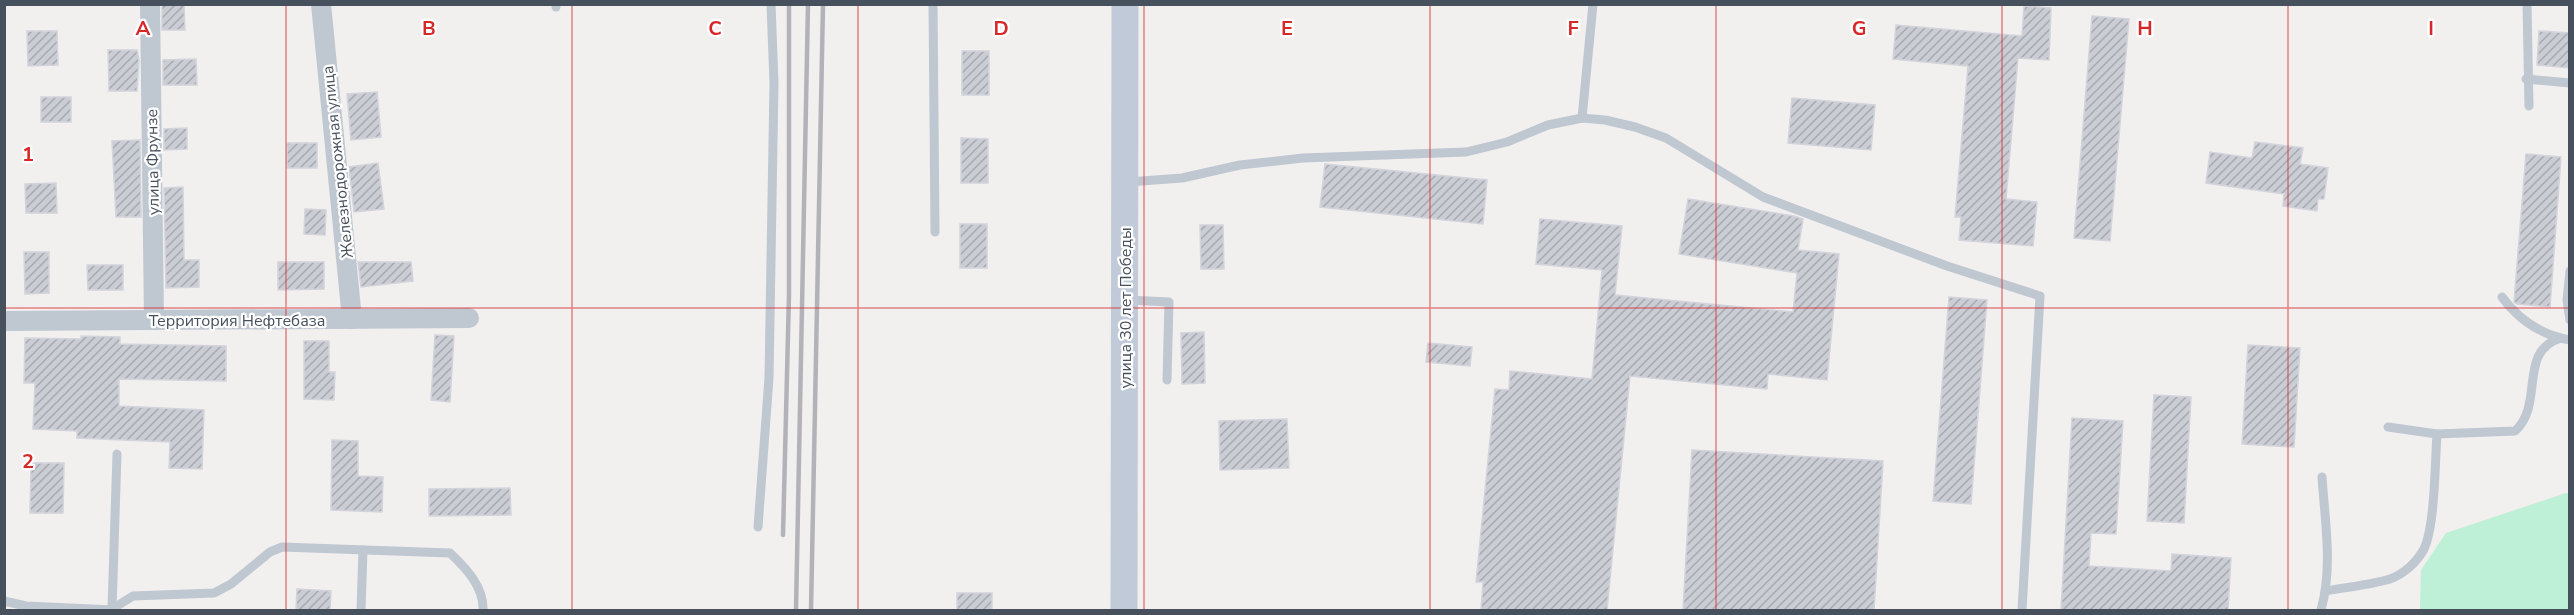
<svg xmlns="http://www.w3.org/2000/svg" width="2574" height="615" viewBox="0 0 2574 615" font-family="'Nunito Sans',sans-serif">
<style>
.garden{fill:#bdf0d6}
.building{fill:url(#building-hatch);stroke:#d3d4db;stroke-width:1.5}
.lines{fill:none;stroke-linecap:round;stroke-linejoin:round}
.lane{stroke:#bfc7d1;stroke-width:9}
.street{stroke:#bfc7d1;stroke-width:20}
.secondary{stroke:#c1cad8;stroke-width:27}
.rail{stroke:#b1b3b9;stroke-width:4.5}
.grid{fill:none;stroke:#d62828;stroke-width:1.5;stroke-opacity:0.55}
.labels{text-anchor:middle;stroke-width:4.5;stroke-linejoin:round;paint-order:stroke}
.street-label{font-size:16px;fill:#47505d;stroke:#fff}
.grid-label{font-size:20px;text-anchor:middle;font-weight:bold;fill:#d62828;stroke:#fff;stroke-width:4.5;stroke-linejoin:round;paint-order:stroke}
</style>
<defs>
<pattern id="building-hatch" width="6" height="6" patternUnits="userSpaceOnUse" patternTransform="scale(1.5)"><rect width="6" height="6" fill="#cbcdd5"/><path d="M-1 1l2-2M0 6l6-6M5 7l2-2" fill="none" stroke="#a7a9b0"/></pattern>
</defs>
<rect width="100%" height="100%" fill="#f2efef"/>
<polygon class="garden" points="2566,493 2570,494 2569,610 2420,610 2421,570 2446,533"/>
<g class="building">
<polygon points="162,4 184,4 185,30 162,30"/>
<polygon points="2024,6 2051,8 2049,60 2018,58 2006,199 2037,202 2033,246 1959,240 1961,217 1955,217 1968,66 1893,59 1896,25 2022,36"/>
<polygon points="2092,16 2129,19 2110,241 2074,238"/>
<polygon points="27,31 57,31 58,65 28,66"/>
<polygon points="2539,31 2570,33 2570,68 2537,65"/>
<polygon points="108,50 137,50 139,60 137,91 109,91"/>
<rect x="962" y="51" width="27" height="44"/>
<polygon points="196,59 197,85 163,85 163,60"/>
<polygon points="377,92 381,137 351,140 347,94"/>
<rect x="41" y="97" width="30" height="25"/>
<polygon points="1792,98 1875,105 1871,150 1788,143"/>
<polygon points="187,128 187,149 164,150 164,129"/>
<polygon points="961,138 988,139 988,183 961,183"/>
<polygon points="140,140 141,217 116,217 112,141"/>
<polygon points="2255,142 2303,148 2300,164 2328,168 2324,199 2318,199 2317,211 2283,206 2284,194 2206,183 2210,152 2252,158"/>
<rect x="287" y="143" width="30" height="25"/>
<polygon points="2526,154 2561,157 2550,307 2517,304 2514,302"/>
<polygon points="378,163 384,209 354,212 349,167"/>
<polygon points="1325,164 1487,180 1483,224 1320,207"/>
<polygon points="56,183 57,213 26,213 25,184"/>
<polygon points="183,187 184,260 199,260 199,287 166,288 164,188"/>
<polygon points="1688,199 1794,216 1803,219 1798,250 1839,254 1827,380 1768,374 1767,389 1630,376 1607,610 1481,610 1483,582 1476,582 1495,389 1509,390 1510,371 1592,379 1602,270 1536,264 1540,219 1622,226 1615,295 1793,312 1797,273 1679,254"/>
<polygon points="305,209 326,210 325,235 304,234"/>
<rect x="960" y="224" width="27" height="44"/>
<polygon points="1200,225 1223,225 1224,269 1201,269"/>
<polygon points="24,252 49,252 49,293 25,294"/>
<polygon points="278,262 324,262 324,289 278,290"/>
<polygon points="358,262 411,262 413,281 361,287"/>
<polygon points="87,265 123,265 123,290 88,290"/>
<polygon points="1949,297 1987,300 1971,504 1933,501"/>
<polygon points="1204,332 1205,383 1182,384 1181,333"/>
<polygon points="435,335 454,336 450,402 431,400"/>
<polygon points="81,336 120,337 120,344 226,346 226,381 119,379 119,406 204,410 202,469 169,468 170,442 77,438 77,431 33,429 35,383 24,383 25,338 81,339"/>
<polygon points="304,341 329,341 329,372 335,372 334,400 304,399"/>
<polygon points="1428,343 1472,347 1470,366 1426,362"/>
<polygon points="2248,345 2300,348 2294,447 2242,444"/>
<polygon points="2154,395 2191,397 2184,523 2147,521"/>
<polygon points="2072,418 2123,421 2116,534 2091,533 2089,566 2171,571 2172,554 2231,558 2228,610 2061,610"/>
<polygon points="1287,419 1289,468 1220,470 1219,421"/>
<polygon points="332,440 358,441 358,476 383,477 382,512 331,510"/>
<polygon points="1692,450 1883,461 1874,610 1683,610"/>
<polygon points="31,463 64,463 63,513 30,513"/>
<polygon points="510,488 511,515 429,516 429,489"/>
<polygon points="297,589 331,591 330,610 296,610"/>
<rect x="957" y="593" width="35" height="17"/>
</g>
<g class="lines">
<g class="lane">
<polyline points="556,4 556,7"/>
<polyline points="933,4 935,232"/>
<polyline points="2527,4 2529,106"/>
<polyline points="2526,79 2570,83"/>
<polyline points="1582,118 1593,4"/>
<polyline points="1128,182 1182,178 1240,165 1303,158 1466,152 1507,142 1548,125 1582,118 1605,120 1635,127 1666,138 1763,197 1947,266 2040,296 2022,610"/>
<polyline points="2570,271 2567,300 2570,320"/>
<path d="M2502,297c17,23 39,38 68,43"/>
<polyline points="1127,300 1169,302 1167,380"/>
<path d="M2388,427l49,7 78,-3c30,-27 2,-80 46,-93"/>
<polyline points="758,527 769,378 774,83 771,4"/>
<path d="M2326,591c21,-4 44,-6 64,-12 14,-5 27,-17 34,-30 11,-23 11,-87 13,-115"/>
<polyline points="4,601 26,606 114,610"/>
<path d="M112,609l21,-13 81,-3 17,-9 39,-32 12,-5 168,6c16,15 34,34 33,57"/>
<polyline points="112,609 117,454"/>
<polyline points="361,610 363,550"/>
<path d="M2321,610c12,-43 4,-88 1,-133"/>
</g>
<g class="street">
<polyline points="150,4 154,320"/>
<polyline points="321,4 352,319"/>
<polyline points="4,321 469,318"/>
</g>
<polyline class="secondary" points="1124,610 1125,4"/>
<g class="rail">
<polyline points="783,535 789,294 789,4"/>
<polyline points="796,610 808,4"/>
<polyline points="811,610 823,4"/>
</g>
</g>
<path class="grid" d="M286,4v606M572,4v606M858,4v606M1144,4v606M1430,4v606M1716,4v606M2002,4v606M2288,4v606M4,308h2566"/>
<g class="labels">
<g class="street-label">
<text transform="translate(152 162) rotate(-91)" y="6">улица Фрунзе</text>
<text transform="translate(337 162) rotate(-96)" y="6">Железнодорожная улица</text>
<text transform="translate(1125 308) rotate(-90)" y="6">улица 30 лет Победы</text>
<text x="237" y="326">Территория Нефтебаза</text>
</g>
</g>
<g class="grid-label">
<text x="143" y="35">A</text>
<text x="429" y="35">B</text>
<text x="715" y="35">C</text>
<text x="1001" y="35">D</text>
<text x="1287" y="35">E</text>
<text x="1573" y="35">F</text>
<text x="1859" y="35">G</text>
<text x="2145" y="35">H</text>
<text x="2431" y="35">I</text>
<text x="28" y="161">1</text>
<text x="28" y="468">2</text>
</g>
<rect width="2574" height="615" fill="none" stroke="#47505d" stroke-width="12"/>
</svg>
